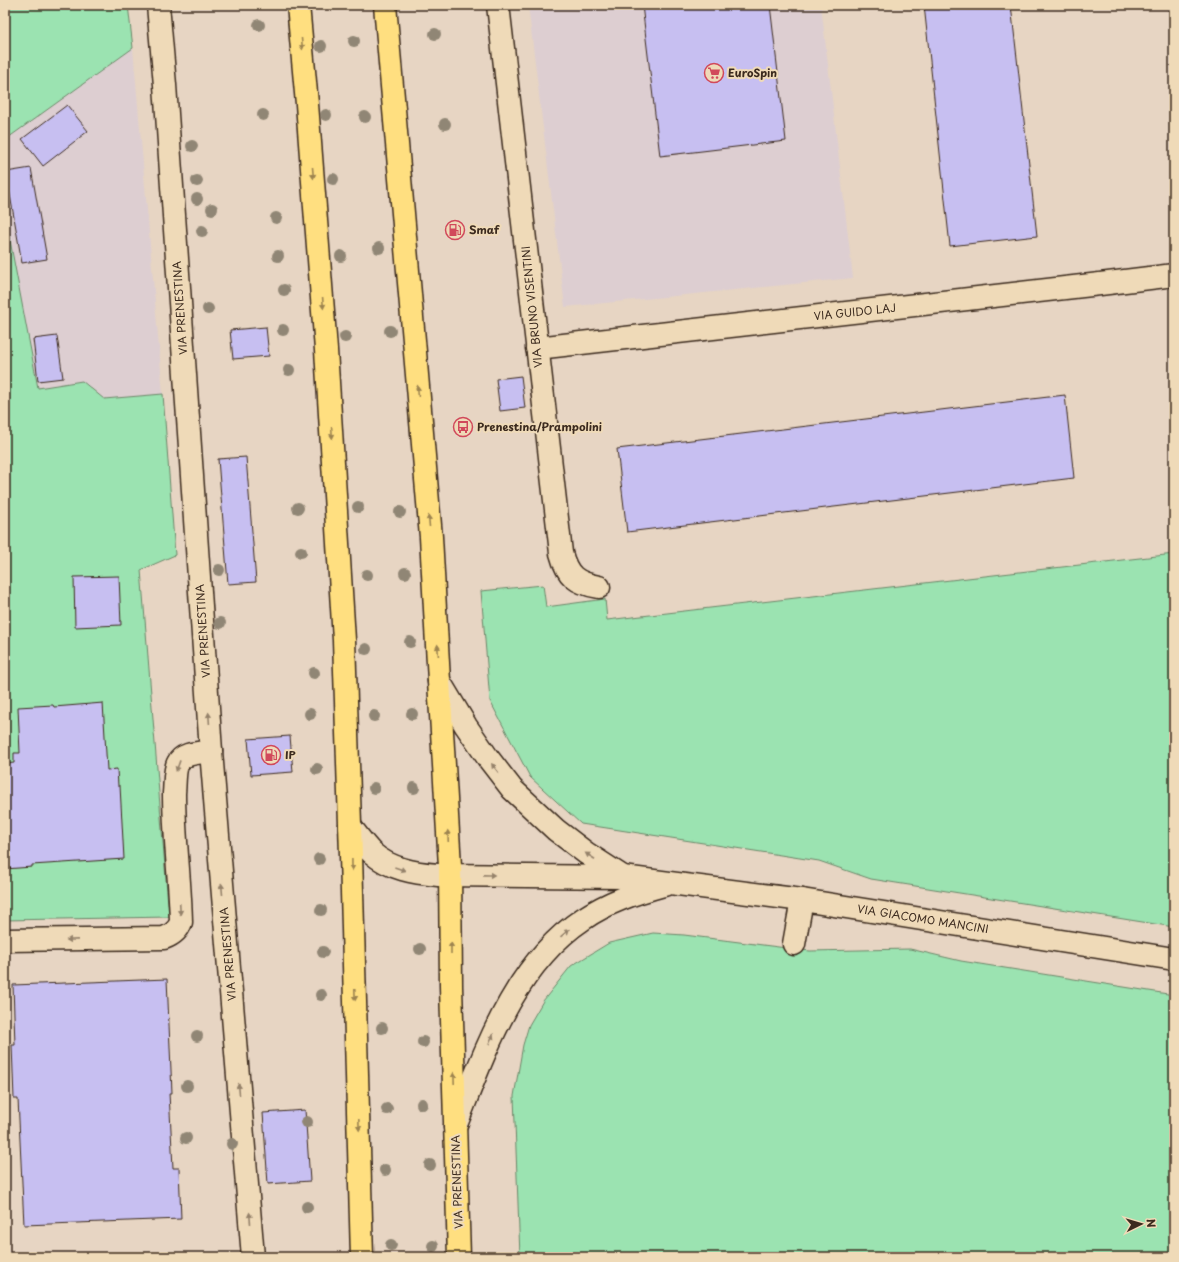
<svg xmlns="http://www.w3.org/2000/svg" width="1179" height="1262" viewBox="0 0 1179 1262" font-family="'Playpen Sans',sans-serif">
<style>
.built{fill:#ddced1}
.green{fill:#9be3b1;stroke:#6b8668}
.building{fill:#c7bff1;stroke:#3b2a1e}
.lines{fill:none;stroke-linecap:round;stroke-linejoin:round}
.minor-casing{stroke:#3b2a1e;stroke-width:25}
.major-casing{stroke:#3b2a1e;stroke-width:25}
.minor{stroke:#efdab8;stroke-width:22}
.major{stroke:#ffdf80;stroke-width:22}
.tree{fill:#908674}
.oneway{fill:#9d844f}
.oneway2{fill:#95826b}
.labels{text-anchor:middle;stroke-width:4;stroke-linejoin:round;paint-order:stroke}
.poi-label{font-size:11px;font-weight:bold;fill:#3b2a1e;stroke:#efdab8;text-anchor:start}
.street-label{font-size:11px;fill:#3b2a1e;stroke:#efdab8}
</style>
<rect width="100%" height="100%" fill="#e7d5c3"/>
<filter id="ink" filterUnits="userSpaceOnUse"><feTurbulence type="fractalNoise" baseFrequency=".025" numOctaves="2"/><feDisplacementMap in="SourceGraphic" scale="8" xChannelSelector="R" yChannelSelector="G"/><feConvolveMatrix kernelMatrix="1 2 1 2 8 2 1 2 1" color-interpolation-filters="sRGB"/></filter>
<g filter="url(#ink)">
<g class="built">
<polygon points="528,5 821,5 853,278 565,307"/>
<polygon points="133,48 163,394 104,399 82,381 38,389 5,214 5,140"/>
</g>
<g class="green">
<polygon points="5,5 128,5 133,48 5,140"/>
<polygon points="5,214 38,388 82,381 104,399 163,394 175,555 141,570 169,917 5,920"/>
<polygon points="1174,554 1174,927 871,879 819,861 581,824 530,777 490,701 481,591 543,585 546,607 605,599 607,620"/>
<polygon points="653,933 684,935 810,951 910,949 961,961 1174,995 1174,1257 520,1257 514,1096 523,1045 529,1025 543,1001 571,966 609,943"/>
</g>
<g class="building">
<polygon points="642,5 770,5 786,141 660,156"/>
<polygon points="924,5 1011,5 1037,236 950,246"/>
<polygon points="67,105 88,131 43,166 22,139"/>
<polygon points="31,168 47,259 22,263 6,172"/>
<polygon points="266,327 269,356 233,359 230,330"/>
<polygon points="57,336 63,378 38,381 33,339"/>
<polygon points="521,376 525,408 500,411 496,379"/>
<polygon points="1065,395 1074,478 627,532 617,449"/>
<polygon points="246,457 256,582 228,584 218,459"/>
<polygon points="119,576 121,625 75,627 74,577"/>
<polygon points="103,703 107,770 117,769 118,786 120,786 124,859 32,865 32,867 5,869 5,764 14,763 14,753 20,753 18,707 53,705 54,707"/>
<polygon points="290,736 293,772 251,775 248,739"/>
<polygon points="167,979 172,1093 169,1093 173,1168 179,1168 181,1219 24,1225 18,1099 14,1099 12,1045 15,1045 13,985"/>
<polygon points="305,1110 310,1181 268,1184 263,1113"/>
</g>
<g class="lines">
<g class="minor-casing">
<g id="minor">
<polyline points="158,5 165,85 211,751 253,1257"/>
<path d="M498,5l63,548c6,23 15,30 38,34"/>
<polyline points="537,348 1100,284 1174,275"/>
<polyline points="439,681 466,726 488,758 512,789 556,830 586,853 623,877 802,900 1174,959"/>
<path d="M350,826c7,9 14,19 22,27 18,16 42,20 66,22l185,2"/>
<path d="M5,940l159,-2c8,-3 14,-7 17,-16 -1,-43 -7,-86 -7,-129 1,-8 0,-23 4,-30 5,-11 23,-10 33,-12"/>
<polyline points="794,944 802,900"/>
<path d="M455,1127c30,-75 58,-161 128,-208 25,-17 52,-26 81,-34"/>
</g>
</g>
<g class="major-casing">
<g id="major">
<polyline points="298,5 307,104 326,350 344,640 351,855 362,1257"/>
<polyline points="385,5 431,537 439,681 450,866 451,986 459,1257"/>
</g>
</g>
<use href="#minor" class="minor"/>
<use href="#major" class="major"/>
</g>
<g class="tree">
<circle cx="259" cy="25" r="6"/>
<circle cx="435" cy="34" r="6"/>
<circle cx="354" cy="41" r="6"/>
<circle cx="321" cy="46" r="6"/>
<circle cx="263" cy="115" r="6"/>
<circle cx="326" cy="115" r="6"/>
<circle cx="365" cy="117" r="6"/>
<circle cx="445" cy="124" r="6"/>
<circle cx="192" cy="146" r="6"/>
<circle cx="333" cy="179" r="6"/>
<circle cx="197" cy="181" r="6"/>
<circle cx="197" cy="199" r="6"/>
<circle cx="212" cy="209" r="6"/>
<circle cx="276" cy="218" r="6"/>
<circle cx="202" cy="231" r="6"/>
<circle cx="379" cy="248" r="6"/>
<circle cx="278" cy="256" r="6"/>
<circle cx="341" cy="256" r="6"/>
<circle cx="284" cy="290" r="6"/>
<circle cx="208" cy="309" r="6"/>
<circle cx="283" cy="330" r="6"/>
<circle cx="390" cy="331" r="6"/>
<circle cx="345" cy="337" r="6"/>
<circle cx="289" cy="370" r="6"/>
<circle cx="358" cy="507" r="6"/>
<circle cx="298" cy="508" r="6"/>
<circle cx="400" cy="512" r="6"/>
<circle cx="301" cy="552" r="6"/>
<circle cx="219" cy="570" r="6"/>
<circle cx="405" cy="573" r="6"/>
<circle cx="367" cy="575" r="6"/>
<circle cx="220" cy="623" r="6"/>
<circle cx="410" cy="642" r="6"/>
<circle cx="366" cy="649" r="6"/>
<circle cx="314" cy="673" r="6"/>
<circle cx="310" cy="714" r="6"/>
<circle cx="412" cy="714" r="6"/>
<circle cx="374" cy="716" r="6"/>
<circle cx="317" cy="769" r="6"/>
<circle cx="374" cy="788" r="6"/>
<circle cx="414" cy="788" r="6"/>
<circle cx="319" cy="859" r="6"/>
<circle cx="321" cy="910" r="6"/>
<circle cx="420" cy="949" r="6"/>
<circle cx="323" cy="952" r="6"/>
<circle cx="321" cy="995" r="6"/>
<circle cx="382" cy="1028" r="6"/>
<circle cx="197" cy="1036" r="6"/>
<circle cx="423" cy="1042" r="6"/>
<circle cx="187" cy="1086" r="6"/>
<circle cx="422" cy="1104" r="6"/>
<circle cx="387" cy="1109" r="6"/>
<circle cx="307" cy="1122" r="6"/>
<circle cx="186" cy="1138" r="6"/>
<circle cx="232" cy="1144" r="6"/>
<circle cx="430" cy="1165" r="6"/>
<circle cx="385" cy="1170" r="6"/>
<circle cx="307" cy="1207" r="6"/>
<circle cx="391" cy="1245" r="6"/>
<circle cx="433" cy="1246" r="6"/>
</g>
<defs><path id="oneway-solid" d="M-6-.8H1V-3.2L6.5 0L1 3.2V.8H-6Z"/></defs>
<g class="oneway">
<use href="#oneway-solid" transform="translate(302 44) rotate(85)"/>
<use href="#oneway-solid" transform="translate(313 173) rotate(85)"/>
<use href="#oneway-solid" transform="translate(323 303) rotate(86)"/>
<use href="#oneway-solid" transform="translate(418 391) rotate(-95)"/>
<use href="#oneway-solid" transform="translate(332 433) rotate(86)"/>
<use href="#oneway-solid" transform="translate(429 521) rotate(-95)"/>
<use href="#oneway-solid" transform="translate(438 650) rotate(-94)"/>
<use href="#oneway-solid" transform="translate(448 836) rotate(-93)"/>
<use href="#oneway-solid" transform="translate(352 865) rotate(89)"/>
<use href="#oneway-solid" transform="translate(451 948) rotate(-90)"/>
<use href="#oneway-solid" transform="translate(355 995) rotate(88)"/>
<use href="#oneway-solid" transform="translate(454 1078) rotate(-92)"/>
<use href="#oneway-solid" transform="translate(359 1125) rotate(88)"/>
</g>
<g class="oneway2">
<use href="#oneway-solid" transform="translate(209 718) rotate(-94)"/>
<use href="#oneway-solid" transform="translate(178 766) rotate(110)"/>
<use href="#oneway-solid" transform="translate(495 768) rotate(-128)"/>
<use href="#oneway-solid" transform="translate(590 856) rotate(-147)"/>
<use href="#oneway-solid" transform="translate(400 869) rotate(20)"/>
<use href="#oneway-solid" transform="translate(489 875) rotate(1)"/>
<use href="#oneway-solid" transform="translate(222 889) rotate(-95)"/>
<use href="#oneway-solid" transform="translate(180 909) rotate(87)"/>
<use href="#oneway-solid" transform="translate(565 933) rotate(-41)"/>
<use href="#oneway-solid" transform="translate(72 940) rotate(179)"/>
<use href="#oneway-solid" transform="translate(491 1039) rotate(-66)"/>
<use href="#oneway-solid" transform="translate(239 1089) rotate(-95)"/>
<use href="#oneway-solid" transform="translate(250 1218) rotate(-95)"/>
</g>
</g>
<defs>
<g id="supermarket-ring" transform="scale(1)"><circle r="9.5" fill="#efdab8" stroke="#d1495b" stroke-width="1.5"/><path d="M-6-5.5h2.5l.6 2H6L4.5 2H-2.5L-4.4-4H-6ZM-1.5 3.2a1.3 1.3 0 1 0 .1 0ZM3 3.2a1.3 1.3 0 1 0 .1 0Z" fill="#d1495b"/></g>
<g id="fuel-ring" transform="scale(1)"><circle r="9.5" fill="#efdab8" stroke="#d1495b" stroke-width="1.5"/><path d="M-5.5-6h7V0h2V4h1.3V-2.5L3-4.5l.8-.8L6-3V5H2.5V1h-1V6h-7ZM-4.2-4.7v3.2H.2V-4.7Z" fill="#d1495b"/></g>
<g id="bus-ring" transform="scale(1)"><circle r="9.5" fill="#efdab8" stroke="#d1495b" stroke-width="1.5"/><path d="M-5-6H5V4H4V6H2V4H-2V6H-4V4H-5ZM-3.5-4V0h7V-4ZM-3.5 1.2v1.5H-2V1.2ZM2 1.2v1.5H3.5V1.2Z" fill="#d1495b"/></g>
</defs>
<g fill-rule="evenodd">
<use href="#supermarket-ring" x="714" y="73"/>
<use href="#fuel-ring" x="455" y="230"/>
<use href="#bus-ring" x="463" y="427"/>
<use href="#fuel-ring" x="271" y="755"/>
</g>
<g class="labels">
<g class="poi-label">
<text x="728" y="77">EuroSpin</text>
<text x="469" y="234">Smaf</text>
<text x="477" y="431">Prenestina/Prampolini</text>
<text x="285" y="759">IP</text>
</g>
<g class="street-label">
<text transform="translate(532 307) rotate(-96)" y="4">VIA BRUNO VISENTINI</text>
<text transform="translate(180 308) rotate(-94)" y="4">VIA PRENESTINA</text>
<text transform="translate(855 312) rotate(-6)" y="4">VIA GUIDO LAJ</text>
<text transform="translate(203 631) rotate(-94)" y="4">VIA PRENESTINA</text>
<text transform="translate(923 919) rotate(9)" y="4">VIA GIACOMO MANCINI</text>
<text transform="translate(228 954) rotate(-95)" y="4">VIA PRENESTINA</text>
<text transform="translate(457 1182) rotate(-92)" y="4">VIA PRENESTINA</text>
</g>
</g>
<rect width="1179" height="1262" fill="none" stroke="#efdab8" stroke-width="20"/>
<rect x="10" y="10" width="1159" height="1242" fill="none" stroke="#3b2a1e" stroke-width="1.5" filter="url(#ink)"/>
<g transform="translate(1141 1224) rotate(85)" stroke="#efdab8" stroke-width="3" paint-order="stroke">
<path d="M0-3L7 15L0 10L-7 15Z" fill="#3b2a1e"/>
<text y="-6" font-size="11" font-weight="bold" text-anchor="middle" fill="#3b2a1e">N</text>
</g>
</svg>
